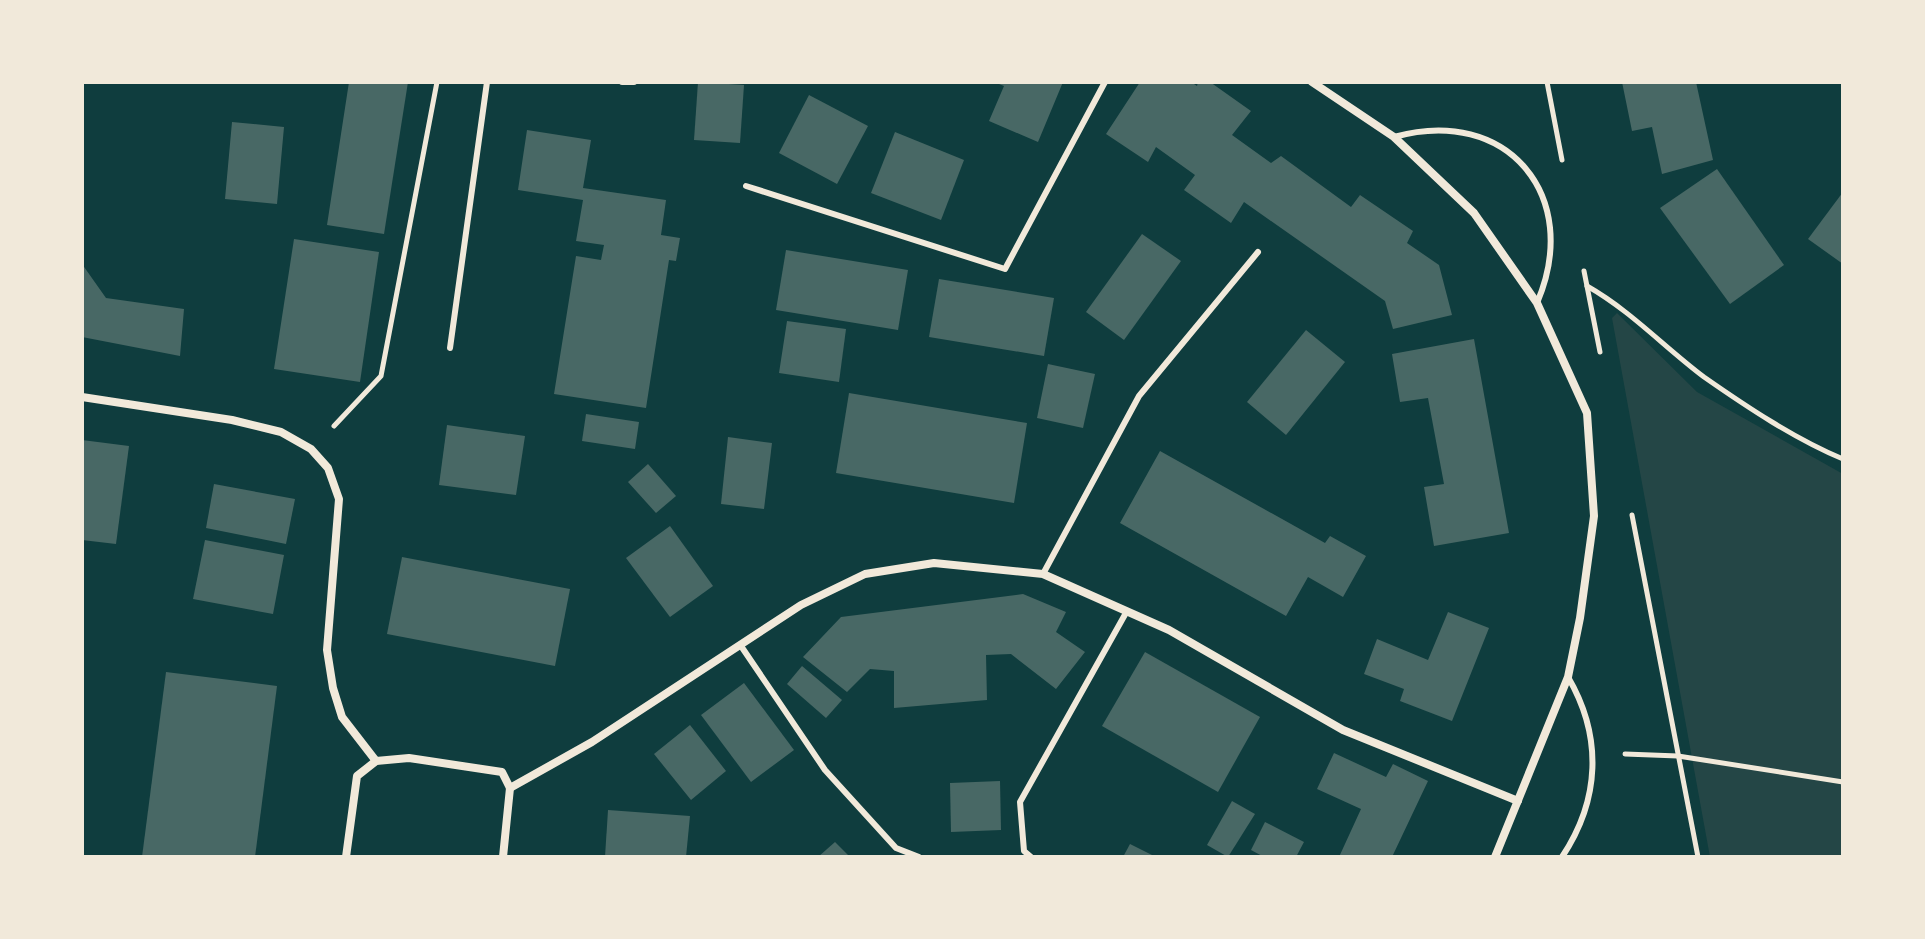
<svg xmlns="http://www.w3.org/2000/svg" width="1925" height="939" viewBox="0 0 1925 939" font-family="Karla,sans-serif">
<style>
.green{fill:#244646}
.building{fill:#486865}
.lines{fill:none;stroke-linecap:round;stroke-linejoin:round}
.path{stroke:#f1e9da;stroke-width:5}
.service{stroke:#f1e9da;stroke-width:6}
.minor{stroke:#f1e9da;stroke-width:8}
</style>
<rect width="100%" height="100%" fill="#0f3d3e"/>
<polygon class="green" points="1617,313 1697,392 1843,474 1843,857 1710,857 1612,318"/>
<g class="building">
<polygon points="349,82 408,82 384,234 327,225"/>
<polygon points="698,82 744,85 740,143 694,140"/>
<polygon points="994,82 1063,82 1038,142 989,121 1004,86"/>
<polygon points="1140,82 1191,82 1197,86 1198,82 1210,82 1251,111 1232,135 1271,163 1281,156 1351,207 1360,195 1413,231 1407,243 1439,265 1452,315 1393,329 1385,301 1244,202 1231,223 1184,190 1195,175 1156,147 1148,162 1106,134"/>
<polygon points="1622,82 1696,82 1713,160 1662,174 1652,127 1632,131"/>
<polygon points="809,95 868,126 837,184 779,153"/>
<polygon points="232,122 284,127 277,204 225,199"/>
<polygon points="527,130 591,140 583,188 666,200 661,235 680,238 676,261 669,260 646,408 554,394 576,256 601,260 604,245 576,241 583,200 518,190"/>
<polygon points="895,132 964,160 941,220 871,193"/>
<polygon points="1717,169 1784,265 1730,304 1660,208"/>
<polygon points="1843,192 1843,264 1808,239"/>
<polygon points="1142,234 1181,261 1124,340 1086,312"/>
<polygon points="294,239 379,252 360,382 274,369"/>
<polygon points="786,250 908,270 898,330 776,310"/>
<polygon points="82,264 106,298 184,309 180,356 82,337"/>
<polygon points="939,279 1054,298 1044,356 929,337"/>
<polygon points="787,321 846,329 839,382 779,373"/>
<polygon points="1306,330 1345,362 1286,435 1247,402"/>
<polygon points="1474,339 1509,533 1434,546 1424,487 1444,484 1428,398 1400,402 1392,354"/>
<polygon points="1048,364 1095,374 1083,428 1037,418"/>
<polygon points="849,393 1027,423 1014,503 836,473"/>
<polygon points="586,414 639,422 635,449 582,441"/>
<polygon points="447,425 525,436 516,495 439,485"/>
<polygon points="728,437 772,443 764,509 721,504"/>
<polygon points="82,440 129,446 116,544 82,540"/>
<polygon points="1160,451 1325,543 1330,536 1366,556 1343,597 1308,577 1286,616 1120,523"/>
<polygon points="648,464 676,496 656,513 628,482"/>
<polygon points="214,484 295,499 286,544 206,528"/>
<polygon points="670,526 713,586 670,617 626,558"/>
<polygon points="205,540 284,555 273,614 193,599"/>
<polygon points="402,557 570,589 555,666 387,634"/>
<polygon points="1023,594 1066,612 1056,632 1085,652 1056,689 1011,654 986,655 987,700 894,708 894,671 870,669 847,692 803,657 841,617"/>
<polygon points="1448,612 1489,628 1452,721 1400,701 1404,689 1364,674 1377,639 1428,660"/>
<polygon points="1145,652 1260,717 1218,792 1102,726"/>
<polygon points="802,666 842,700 826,718 787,684"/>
<polygon points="166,672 277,686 255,857 142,857"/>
<polygon points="744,683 794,750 751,782 701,715"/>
<polygon points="690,725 726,771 691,800 654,754"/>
<polygon points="1334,753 1386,777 1393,764 1428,781 1392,857 1339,857 1361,809 1317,789"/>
<polygon points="1000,781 1001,830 951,832 950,783"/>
<polygon points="1232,801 1255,814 1228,857 1207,845"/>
<polygon points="608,810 690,816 686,857 605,857"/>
<polygon points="1265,822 1304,842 1296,857 1264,857 1251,850"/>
<polygon points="835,842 850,857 818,857"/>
<polygon points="1130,844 1156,857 1123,857"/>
</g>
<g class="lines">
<g class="path">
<polyline points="1547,82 1562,160"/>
<polyline points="1584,271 1600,352"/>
<path d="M1587,286c44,25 77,61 117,91 43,30 91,62 139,82"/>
<polyline points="334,426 381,376 437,82"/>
<polyline points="1632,515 1698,857"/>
<polyline points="1625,754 1678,756 1843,782"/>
</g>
<g class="service">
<polyline points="622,82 634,82"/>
<path d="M1394,137c113,-32 189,59 143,166"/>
<polyline points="746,186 1005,269 1105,82"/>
<polyline points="450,348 487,82"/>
<polyline points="1043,574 1139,396 1258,252"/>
<polyline points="741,646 825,770 896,848 919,857"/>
<polyline points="1031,857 1024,851 1020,802 1127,611"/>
<path d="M1562,857c38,-57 41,-120 6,-180"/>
</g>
<g class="minor">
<polyline points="1312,82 1394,137 1474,213 1537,303 1587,413 1594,516 1580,618 1568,677 1495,857"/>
<polyline points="82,397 232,420 281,432 311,449 328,468 339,499 327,650 333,688 342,717 376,761"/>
<polyline points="346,857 357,776 376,761 409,758 502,772 510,788"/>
<polyline points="503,857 510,788 592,742 801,605 865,574 934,563 1043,574 1169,630 1343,730 1518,801"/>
</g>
</g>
<rect width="1925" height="939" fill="none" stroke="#f1e9da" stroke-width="168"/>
</svg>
